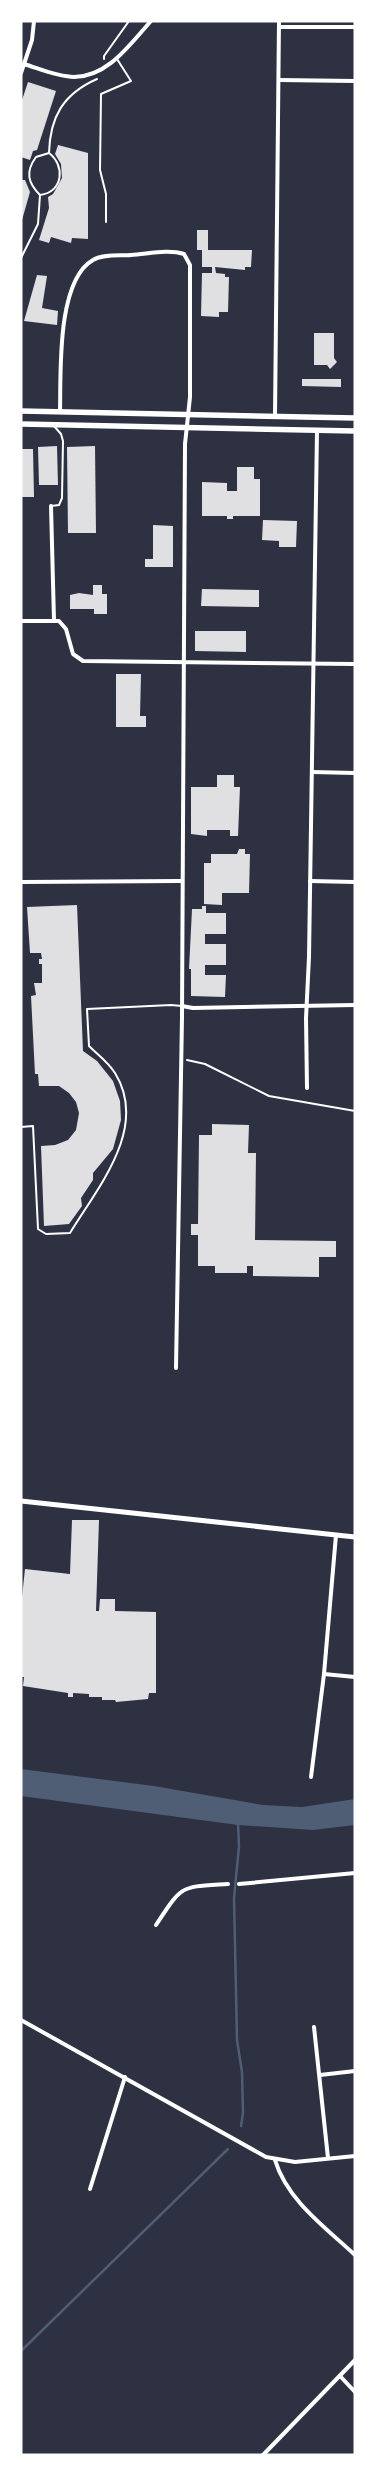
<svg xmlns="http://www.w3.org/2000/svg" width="376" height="2476" viewBox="0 0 376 2476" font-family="Montserrat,sans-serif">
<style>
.water{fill:#4f5d75}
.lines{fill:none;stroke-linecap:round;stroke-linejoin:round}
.stream{stroke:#4f5d75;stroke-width:2.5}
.building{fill:#e0e0e3}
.path{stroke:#fff;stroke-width:2}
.service{stroke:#fff;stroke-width:2}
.minor{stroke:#fff;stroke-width:4}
.tertiary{stroke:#fff;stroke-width:5}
.secondary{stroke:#fff;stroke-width:5.5}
</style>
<rect width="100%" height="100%" fill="#2d3142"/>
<polygon class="water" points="21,1769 154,1786 263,1805 302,1807 355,1799 355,1825 313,1830 238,1825 21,1796"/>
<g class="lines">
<g class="stream">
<polyline points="238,1823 239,1846 234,1898 237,2040 242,2072 243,2113 241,2126"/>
<polyline points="21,2351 228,2149"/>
</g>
</g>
<g class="building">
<polygon points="28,82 56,91 37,150 33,151 30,160 21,157 21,103"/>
<polygon points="58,145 88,153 88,239 72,238 71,243 51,237 49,243 39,240 49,208 48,197 53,194 62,178 61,164 55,154"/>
<polygon points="21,180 25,180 30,192 22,220"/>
<polygon points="197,230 208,230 208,250 252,250 251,267 245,267 245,270 215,267 216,273 225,274 225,277 229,277 228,312 219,312 219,317 201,316 202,273 212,273 212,267 202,267 202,250 197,250"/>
<polygon points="37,275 47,276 42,308 58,311 57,325 24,321"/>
<polygon points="314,333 334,333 334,358 337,362 330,369 327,365 314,365"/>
<polygon points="302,379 341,379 341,387 302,386"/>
<polygon points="57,446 58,485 39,485 38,447"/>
<polygon points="95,446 96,533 68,533 67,447"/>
<polygon points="21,449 33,449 34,497 21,497"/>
<polygon points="237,467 254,467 254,479 260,479 260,516 233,516 233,519 227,519 227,516 202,516 202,482 227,483 227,491 237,491"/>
<polygon points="263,520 297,521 296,547 279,547 279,541 262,540"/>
<polygon points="153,525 173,526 173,567 145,567 145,559 153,559"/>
<polygon points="93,585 102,585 102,594 107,594 107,614 94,614 94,609 70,609 70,595 79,593 93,595"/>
<polygon points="202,589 259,590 259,607 201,606"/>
<polygon points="195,631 246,631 246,652 195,651"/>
<polygon points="116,674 141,674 140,716 146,716 146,727 116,727"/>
<polygon points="217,775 234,775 234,787 240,787 238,836 230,836 230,830 207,830 207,836 191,834 191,787 217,787"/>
<polygon points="239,849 245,849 245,854 250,854 249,893 222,893 222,905 204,904 204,863 211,863 211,854 237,854"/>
<polygon points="77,905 83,1051 97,1061 113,1081 120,1101 121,1120 113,1149 93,1173 93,1180 81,1198 82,1206 69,1224 44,1226 41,1146 55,1145 68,1140 76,1130 79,1113 76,1102 69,1093 59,1086 39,1086 38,1074 35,1074 31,996 36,995 34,983 42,983 42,964 39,964 39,959 42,959 41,953 30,953 27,907"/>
<polygon points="202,906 206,906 206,913 226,913 226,934 205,934 205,944 226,944 226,965 205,965 205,975 226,975 225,997 191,996 191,969 189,969 192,909 202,909"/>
<polygon points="212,1124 249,1125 248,1153 256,1153 255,1240 336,1241 336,1257 319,1257 319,1277 253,1276 253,1266 247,1266 247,1273 215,1273 215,1266 198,1266 198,1235 191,1235 191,1224 198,1224 199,1135 212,1135"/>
<polygon points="72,1520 99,1520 96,1611 99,1611 100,1599 115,1599 115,1611 156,1612 156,1693 149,1693 148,1699 116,1702 115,1700 102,1700 102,1697 89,1697 89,1694 73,1693 73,1697 68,1697 68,1693 23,1686 24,1677 21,1677 21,1606 25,1569 70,1574"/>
</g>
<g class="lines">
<g class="path">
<polyline points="104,59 104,56 129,21"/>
<path d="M49,153c1,-36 14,-59 48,-74"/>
<path d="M40,195c24,-3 25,-30 9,-42"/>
<path d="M40,195c-12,-12 -15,-23 -4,-38l13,-4"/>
<polyline points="21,258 38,224 40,195"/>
<polyline points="187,1060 205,1064 269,1096 355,1111"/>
</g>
<g class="service">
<polyline points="106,222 106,194 100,170 101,94 131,81 117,59"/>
<polyline points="51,506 59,505 62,498 63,441 61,434 54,426"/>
<path d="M21,1127l12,-1 5,103 8,5 24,-1c28,-46 79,-105 45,-160 -7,-11 -17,-18 -26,-27l-2,-37 84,-4 11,1"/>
</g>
<g class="minor">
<polyline points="279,27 355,27"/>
<path d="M24,64c16,5 34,13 50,13 34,0 56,-33 77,-56"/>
<polyline points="21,73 32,40 34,21"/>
<polyline points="279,80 355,81"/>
<path d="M60,412c1,-37 -4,-131 33,-152 10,-6 27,-4 38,-5 17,-1 37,-6 53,-1l6,11v132l-5,47 -3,573 -6,351"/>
<polyline points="275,416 279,21"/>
<polyline points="51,506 54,620"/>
<polyline points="21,621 59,621 66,629 73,654 83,661 355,664"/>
<polyline points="312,772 355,773"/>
<polyline points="310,881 355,882"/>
<polyline points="21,882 181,881"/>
<polyline points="182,1006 193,1008 355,1005"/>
<polyline points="307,1088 306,1018 309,957 317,431"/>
<polyline points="324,1674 355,1677"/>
<polyline points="311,1777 324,1674 336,1535"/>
<polyline points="239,1884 355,1873"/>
<path d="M156,1925c27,-41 24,-38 72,-41"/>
<polyline points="21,2020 266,2157 295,2162 355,2156"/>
<polyline points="314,2027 328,2158"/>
<polyline points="320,2075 355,2071"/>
<path d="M275,2160c12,40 50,67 80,95"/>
<polyline points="90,2189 125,2077"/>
<polyline points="340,2376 355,2392"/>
<polyline points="263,2455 355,2360"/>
</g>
<polyline class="tertiary" points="21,1501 355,1537"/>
<g class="secondary">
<polyline points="21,411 355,418"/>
<polyline points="21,424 355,431"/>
</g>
</g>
<rect width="376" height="2476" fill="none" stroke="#ffffff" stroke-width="45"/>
</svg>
